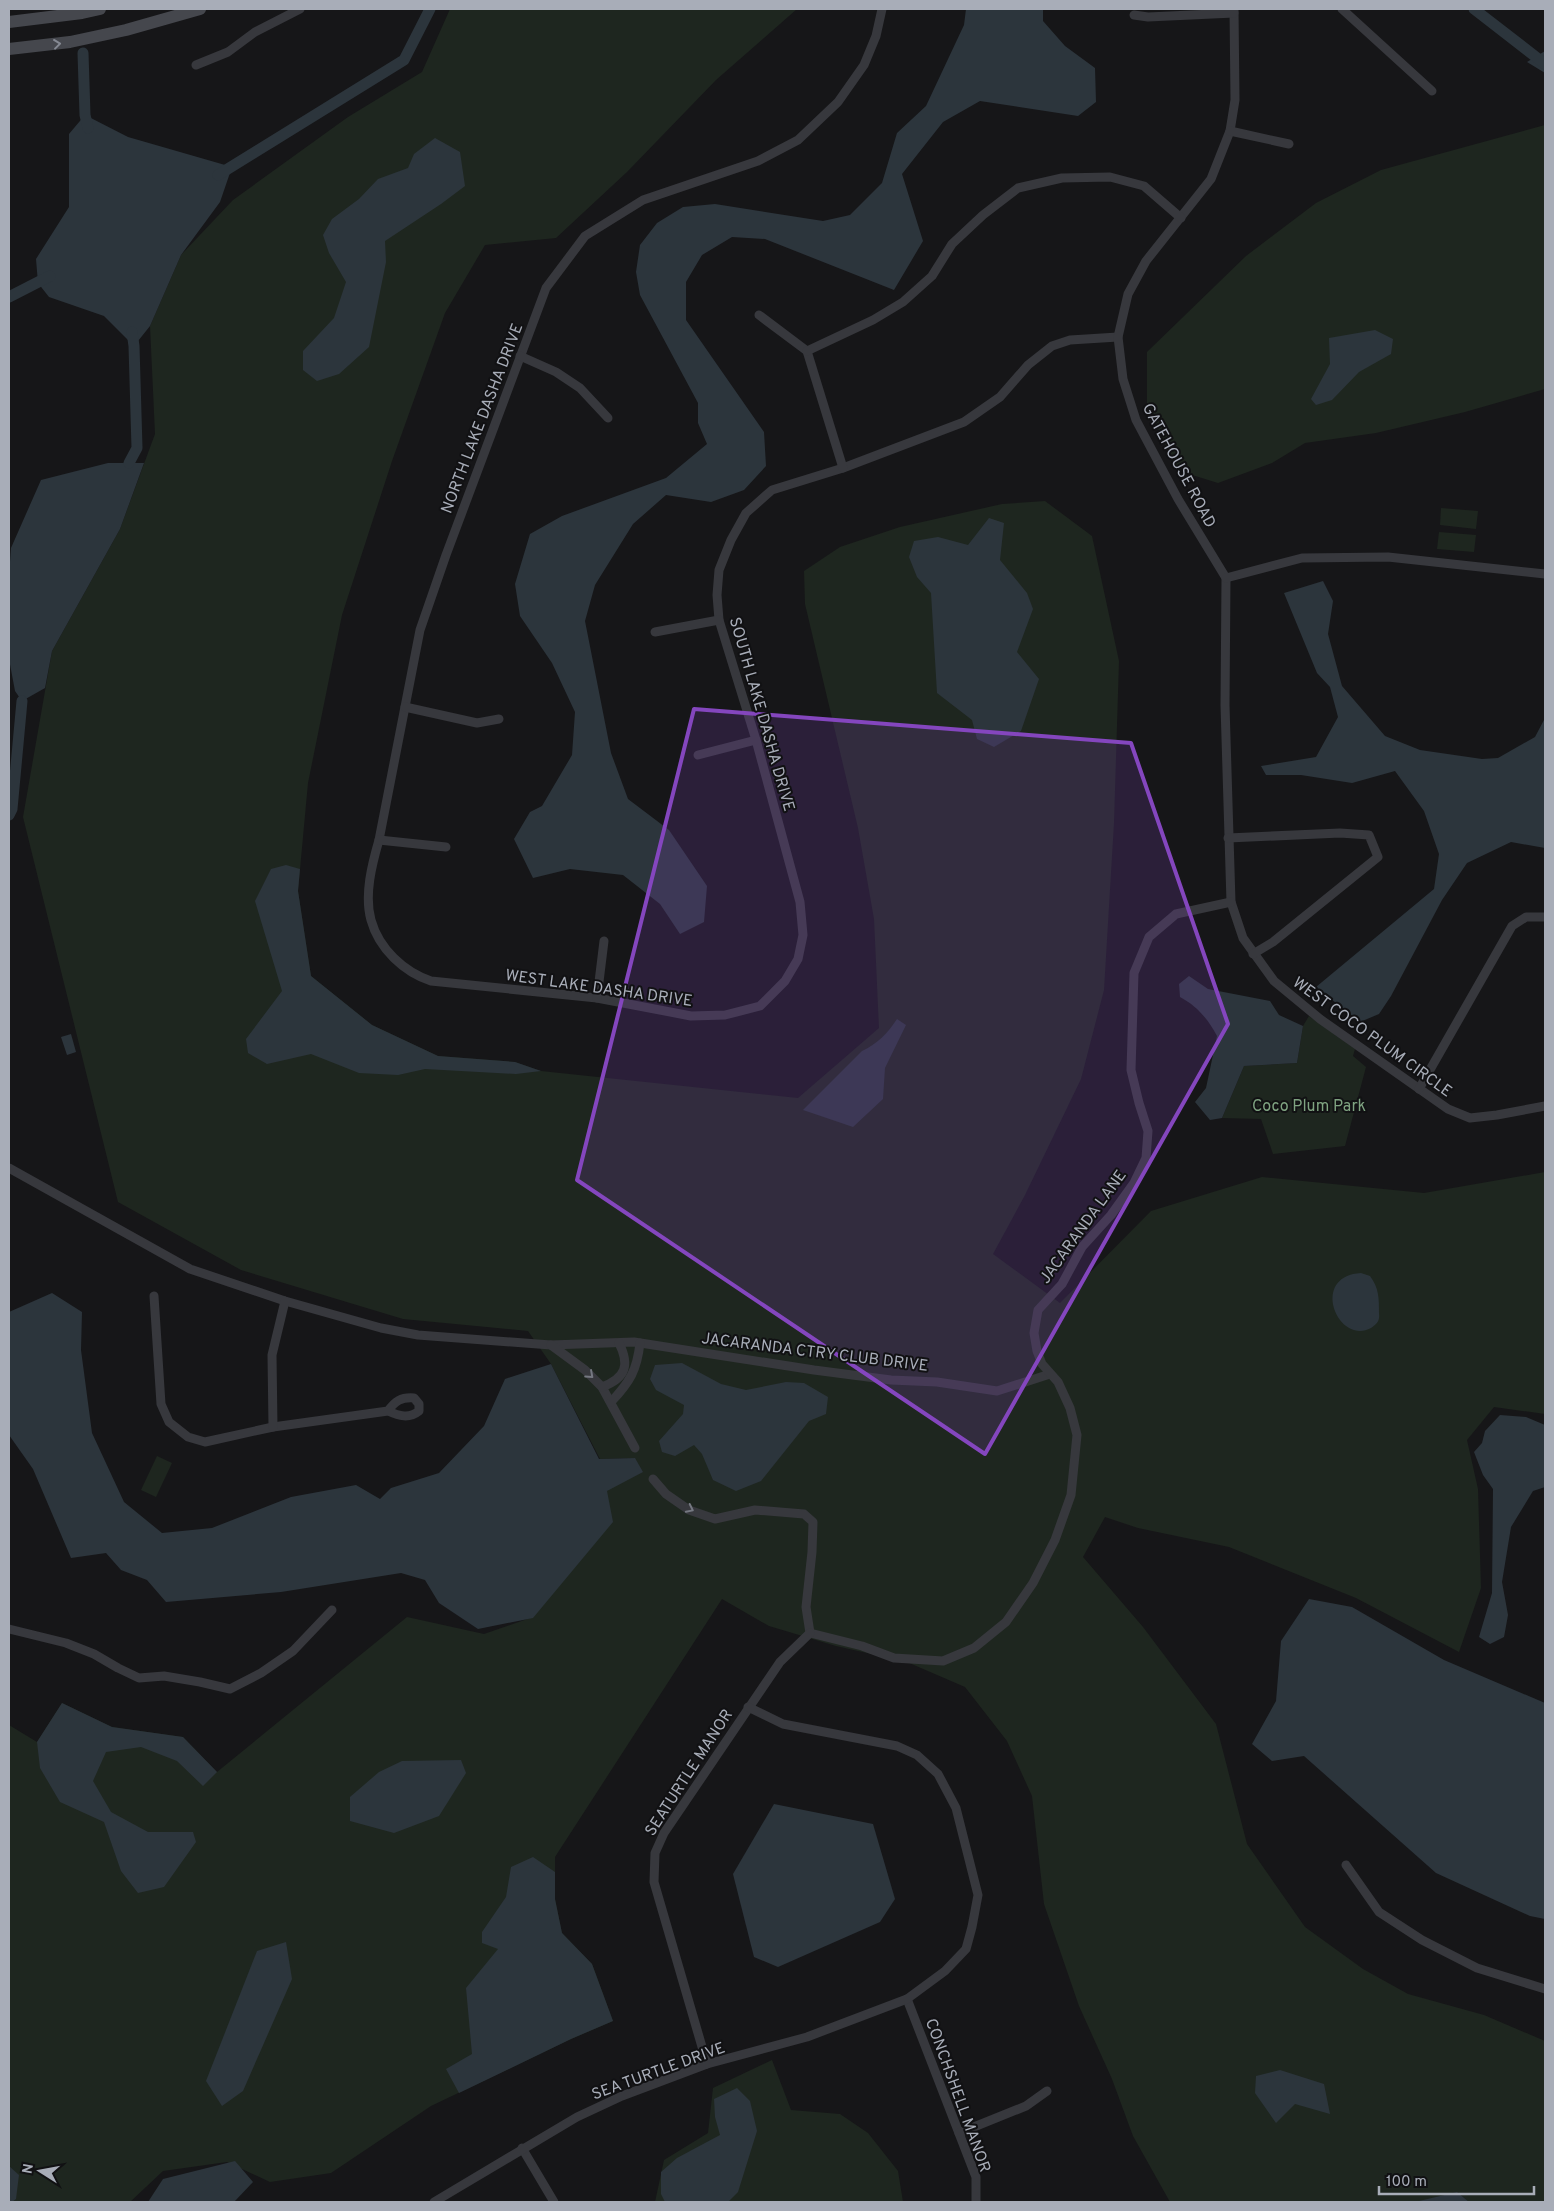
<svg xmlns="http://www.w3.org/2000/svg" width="1554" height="2211" viewBox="0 0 1554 2211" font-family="Overpass,sans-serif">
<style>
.green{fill:#1e261f}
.water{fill:#2c353c}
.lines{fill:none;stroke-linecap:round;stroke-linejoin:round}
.canal{stroke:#2c353c;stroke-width:11}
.street{stroke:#37383d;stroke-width:9}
.secondary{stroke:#45474d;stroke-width:12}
.oneway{stroke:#858993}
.oneway2{stroke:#757881}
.marked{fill:#8446be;fill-opacity:0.2;stroke:#8446be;stroke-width:4;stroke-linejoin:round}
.labels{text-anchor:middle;stroke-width:4;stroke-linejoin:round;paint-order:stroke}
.street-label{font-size:16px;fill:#a8adb8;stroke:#111113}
.park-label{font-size:16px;fill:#7fa381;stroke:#111113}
</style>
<rect width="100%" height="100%" fill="#161618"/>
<g class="green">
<polygon points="450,9 797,9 716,80 627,172 556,238 485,245 445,313 392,461 342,615 308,783 298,891 311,976 372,1025 438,1056 515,1062 541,1071 798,1098 879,1028 874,919 858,828 805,604 804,571 840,547 900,527 1002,504 1045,501 1092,536 1119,661 1114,823 1104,990 1081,1079 1025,1195 993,1254 1060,1303 1151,1211 1262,1177 1424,1193 1545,1172 1545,1414 1494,1407 1467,1440 1478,1489 1481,1588 1459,1652 1356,1598 1229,1547 1138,1528 1105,1517 1083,1557 1143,1627 1216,1724 1247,1844 1305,1927 1363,1969 1408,1994 1484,2015 1545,2041 1545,2202 1469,2202 1457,2192 1418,2202 1170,2202 1133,2136 1112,2079 1079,2006 1044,1904 1032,1796 1007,1741 965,1687 907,1662 836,1646 769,1626 722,1599 555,1857 555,1899 562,1933 592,1964 613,2021 571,2039 431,2106 331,2173 270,2182 227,2162 163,2171 130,2202 9,2202 9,1725 37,1742 62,1703 112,1727 183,1737 217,1772 407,1617 484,1634 533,1617 607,1491 635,1458 600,1459 551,1364 528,1331 403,1319 241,1270 118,1202 23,817 52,651 120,529 155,434 150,326 181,255 233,200 348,117 422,72"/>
<polygon points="1545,125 1545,389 1465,412 1376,433 1305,443 1272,463 1218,483 1176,470 1147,403 1147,352 1246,256 1316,203 1381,170"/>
<polygon points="1441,508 1478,511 1476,529 1440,525"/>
<polygon points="1439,532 1476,535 1474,552 1437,549"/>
<polygon points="1309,1016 1355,1049 1353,1056 1366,1067 1345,1146 1273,1154 1261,1119 1222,1118 1244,1066 1297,1063 1303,1026"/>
<polygon points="157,1456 172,1463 156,1497 141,1490"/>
<polygon points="772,2060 791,2110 840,2114 868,2133 898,2171 903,2202 655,2202 664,2160 708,2133 713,2088"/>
</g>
<g class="water">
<polygon points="966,9 1043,9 1043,21 1065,46 1095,68 1096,102 1078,116 980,101 943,122 902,174 923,241 894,290 765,239 732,237 702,255 686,282 686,320 764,432 766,466 744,490 711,502 666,495 633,524 595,585 585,621 611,753 628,799 669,830 707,886 704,922 680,934 660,904 623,875 570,869 533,878 514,839 530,812 542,806 572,755 575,712 552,663 520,616 515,584 530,534 562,516 666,478 707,444 698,423 698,403 640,295 636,272 640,245 657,223 683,207 715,204 823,221 850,215 882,183 897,133 926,106 964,25"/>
<polygon points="1545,51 1545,73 1527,62"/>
<polygon points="85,115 128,137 232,167 220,202 181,255 150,326 134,346 104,316 49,297 38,283 36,259 69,207 69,134"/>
<polygon points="435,138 460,152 465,186 441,204 385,241 386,262 369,347 339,374 317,381 303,370 303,351 334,318 346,282 329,253 323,235 332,219 359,199 378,179 408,168 414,154"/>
<polygon points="1375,330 1393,339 1391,354 1359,372 1332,400 1316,405 1311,399 1330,364 1329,338"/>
<polygon points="108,463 144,463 120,529 52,651 45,688 22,701 15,691 9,659 9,575 11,548 41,480"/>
<polygon points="989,518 1004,523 1000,560 1027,593 1033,609 1017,652 1039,679 1021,731 994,747 977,739 972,720 937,693 931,593 917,577 909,557 914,541 938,537 968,545"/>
<polygon points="1323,581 1333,601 1328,634 1342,686 1385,736 1420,750 1482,759 1498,758 1535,737 1545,718 1545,848 1511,842 1467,863 1442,900 1391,996 1379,1014 1360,1022 1316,987 1434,889 1439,854 1424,811 1395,771 1352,783 1301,775 1266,775 1261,766 1316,757 1338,717 1330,687 1317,673 1284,593"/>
<polygon points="286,865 300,869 298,891 311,976 372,1025 438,1056 515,1062 541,1071 516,1074 425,1069 398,1075 359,1073 311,1054 267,1064 248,1053 246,1039 282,991 255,901 271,869"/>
<path d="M1189,976l19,13 62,12 9,14 24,11 -6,37 -53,3 -22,52 -12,2 -15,-18 11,-14 11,-52c-9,-17 -20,-30 -37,-39l-1,-13z"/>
<path d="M897,1019l9,6 -21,43 -2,31 -30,28 -50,-17 59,-59c15,-7 26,-18 35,-32z"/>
<polygon points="71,1034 76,1052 67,1055 61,1037"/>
<path d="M1361,1273l9,3c9,12 9,22 9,37 1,8 -2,11 -8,15 -33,18 -62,-52 -10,-55z"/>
<polygon points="52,1293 82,1312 81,1350 92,1433 124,1502 162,1533 212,1528 291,1497 356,1485 380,1499 391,1488 439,1473 484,1426 505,1379 551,1364 599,1459 635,1458 643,1472 607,1491 613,1522 533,1618 478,1629 439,1603 425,1580 401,1573 281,1592 166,1602 147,1580 121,1570 106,1553 71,1558 33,1469 9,1435 9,1312"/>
<polygon points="682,1363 721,1384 746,1390 786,1382 804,1383 828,1397 826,1414 809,1421 761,1481 736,1491 713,1480 702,1454 694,1445 675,1456 662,1452 659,1441 683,1414 684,1405 656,1390 650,1379 655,1365"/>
<polygon points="1500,1415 1526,1417 1545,1425 1545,1487 1533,1491 1511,1527 1502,1582 1508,1615 1504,1637 1490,1644 1479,1637 1492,1593 1493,1489 1483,1475 1474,1452 1482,1443 1485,1431"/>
<polygon points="1309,1599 1352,1607 1444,1660 1545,1703 1545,1919 1530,1916 1436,1873 1304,1756 1272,1761 1252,1744 1276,1701 1281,1641"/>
<polygon points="62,1703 112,1727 183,1737 217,1772 203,1786 177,1761 141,1747 106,1752 93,1781 111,1812 148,1832 193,1832 196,1842 164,1887 138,1893 121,1871 104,1822 60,1802 40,1768 37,1742"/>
<polygon points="461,1760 466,1773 439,1816 394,1833 350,1821 350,1797 379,1772 402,1761"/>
<polygon points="774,1804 873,1824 895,1899 880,1922 778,1967 754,1957 733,1874"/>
<polygon points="533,1857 555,1872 555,1899 562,1933 592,1964 613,2021 571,2039 459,2093 446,2069 472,2054 466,1988 498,1949 482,1943 482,1932 506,1897 511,1867"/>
<polygon points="286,1942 292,1979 243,2091 222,2106 206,2081 257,1951"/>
<polygon points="1280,2070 1324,2084 1330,2114 1295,2104 1276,2123 1255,2093 1256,2076"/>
<polygon points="737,2088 750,2101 757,2131 738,2192 728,2202 665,2202 661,2194 661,2172 677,2158 720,2135 715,2117 714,2099"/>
<polygon points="235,2161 253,2182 234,2202 148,2202 163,2179"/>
<polygon points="9,2166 19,2175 16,2199 12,2202 9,2202"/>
<polygon points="1457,2192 1469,2202 1418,2202 1419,2201"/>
</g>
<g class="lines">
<g class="canal">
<polyline points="1474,9 1545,64"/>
<polyline points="83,53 85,115 88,128"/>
<polyline points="218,175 404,60 430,9"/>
<polyline points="9,297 50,276"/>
<polyline points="129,463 137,448 134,346 132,332"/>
<polyline points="9,815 12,809 22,701"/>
</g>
<g class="street">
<path d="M882,9l-6,27 -12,29 -26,37 -40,38 -40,21 -115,39 -58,36 -39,52 -100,267 -26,75 -41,210c-7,24 -15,55 -8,80 8,29 33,52 60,61l166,17 94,18 34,-1 35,-9 25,-25 13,-22 5,-24 -3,-33 -44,-162 -37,-120 -2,-25 2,-25 12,-30 15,-27 26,-23 71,-22 121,-46 36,-25 28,-32 24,-19 18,-6 48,-3"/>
<polyline points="1234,9 1235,100 1230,131 1211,179 1146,261 1128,294 1118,337 1123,379 1136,420 1178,499 1226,578 1225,705 1231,902 1243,938 1274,981 1320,1019 1448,1109 1470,1118 1497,1115 1545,1106"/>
<polyline points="1342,9 1432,91"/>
<polyline points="1134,15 1148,17 1234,13"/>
<polyline points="196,65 228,52 255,32 300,9"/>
<polyline points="1230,131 1289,144"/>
<polyline points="759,315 807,351 843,468"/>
<polyline points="807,351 873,320 903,302 932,276 952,244 983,215 1018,188 1062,178 1110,177 1144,186 1181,218"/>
<polyline points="520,356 556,372 580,388 608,418"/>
<polyline points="1226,578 1302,558 1388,557 1545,574"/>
<polyline points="655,632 719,620"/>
<polyline points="405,707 477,723 499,719"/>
<polyline points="698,755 756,740"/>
<polyline points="1228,838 1340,833 1369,835 1378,857 1273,942 1253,954"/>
<polyline points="379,840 446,847"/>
<polyline points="597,998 604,941"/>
<polyline points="1419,1089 1512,926 1526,917 1545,917"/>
<polyline points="9,1168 190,1269 285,1301 381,1328 418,1335 551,1345 634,1342 814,1370 891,1380 937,1382 997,1391 1050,1374"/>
<path d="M154,1296l7,108 8,18 19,15 17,5 68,-15 115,-16c11,5 21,8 31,0v-7l-5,-6c-13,-1 -19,3 -26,13"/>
<polyline points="551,1345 585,1370 602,1387 635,1448"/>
<path d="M602,1387c24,-9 28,-22 17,-44"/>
<path d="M611,1402c19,-20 26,-32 29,-59"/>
<polyline points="273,1427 272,1355 285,1301"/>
<polyline points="653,1479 666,1494 689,1510 715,1519 755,1510 804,1514 813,1522 812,1552 806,1607 810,1633 862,1646 894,1658 943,1661 974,1648 1006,1622 1033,1583 1055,1540 1071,1495 1077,1435 1070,1408 1058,1382 1042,1364 1037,1351 1034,1333 1038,1310 1062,1284 1082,1247 1111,1215 1134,1183 1146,1158 1148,1131 1139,1103 1131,1070 1134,973 1149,937 1176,914 1231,902"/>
<polyline points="9,1629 66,1643 94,1654 118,1668 139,1678 164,1676 200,1682 230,1689 261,1673 293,1651 332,1610"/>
<polyline points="1346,1865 1379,1912 1422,1940 1477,1968 1545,1989"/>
<polyline points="907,1999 976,2177 976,2202"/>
<polyline points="707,2064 654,1882 655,1853 664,1833 780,1662 810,1633"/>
<polyline points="959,2133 1026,2106 1047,2091"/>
<polyline points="522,2148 554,2202"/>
<polyline points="434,2202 577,2117 622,2096 707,2064 807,2037 907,1999 945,1971 966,1949 972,1927 978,1895 956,1808 938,1774 917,1755 897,1746 783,1724 748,1707"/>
</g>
<g class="secondary">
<polyline points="9,22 82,13 100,9"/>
<polyline points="9,49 70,42 126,30 200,9"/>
</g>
</g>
<defs><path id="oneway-chevron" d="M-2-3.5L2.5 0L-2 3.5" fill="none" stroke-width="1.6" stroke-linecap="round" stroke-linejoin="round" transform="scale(1.25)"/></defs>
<use class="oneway" href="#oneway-chevron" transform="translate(57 44) rotate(-7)"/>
<g class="oneway2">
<use href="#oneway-chevron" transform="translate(590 1375) rotate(42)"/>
<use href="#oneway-chevron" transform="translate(690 1509) rotate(26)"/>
</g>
<path class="marked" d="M694,709l437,34 97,281 -243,430 -408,-274z"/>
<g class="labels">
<g class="street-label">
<text transform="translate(481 418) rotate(-69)" y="6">NORTH LAKE DASHA DRIVE</text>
<text transform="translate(1180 465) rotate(62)" y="6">GATEHOUSE ROAD</text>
<text transform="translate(763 714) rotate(74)" y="6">SOUTH LAKE DASHA DRIVE</text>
<text transform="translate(599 987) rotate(8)" y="6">WEST LAKE DASHA DRIVE</text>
<text transform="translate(1373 1036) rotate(36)" y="6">WEST COCO PLUM CIRCLE</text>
<text transform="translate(1082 1226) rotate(-54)" y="6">JACARANDA LANE</text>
<text transform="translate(815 1351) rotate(7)" y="6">JACARANDA CTRY CLUB DRIVE</text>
<text transform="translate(688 1772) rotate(-57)" y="6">SEATURTLE MANOR</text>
<text transform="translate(658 2070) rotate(-20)" y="6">SEA TURTLE DRIVE</text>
<text transform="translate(959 2095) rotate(70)" y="6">CONCHSHELL MANOR</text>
</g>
<g class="park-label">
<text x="1309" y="1111">Coco Plum Park</text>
</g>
</g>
<rect width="1554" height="2211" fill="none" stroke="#a8adb8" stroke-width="20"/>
<g transform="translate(40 2171) rotate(281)" stroke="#111113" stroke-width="4" paint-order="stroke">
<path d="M0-4L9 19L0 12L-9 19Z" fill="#a8adb8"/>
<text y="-8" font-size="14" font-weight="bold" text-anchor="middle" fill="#a8adb8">N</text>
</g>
<path d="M1379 2186v8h155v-8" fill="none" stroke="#a8adb8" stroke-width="2.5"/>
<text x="1386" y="2186" font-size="15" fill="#a8adb8" stroke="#111113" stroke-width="4" paint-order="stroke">100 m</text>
</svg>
